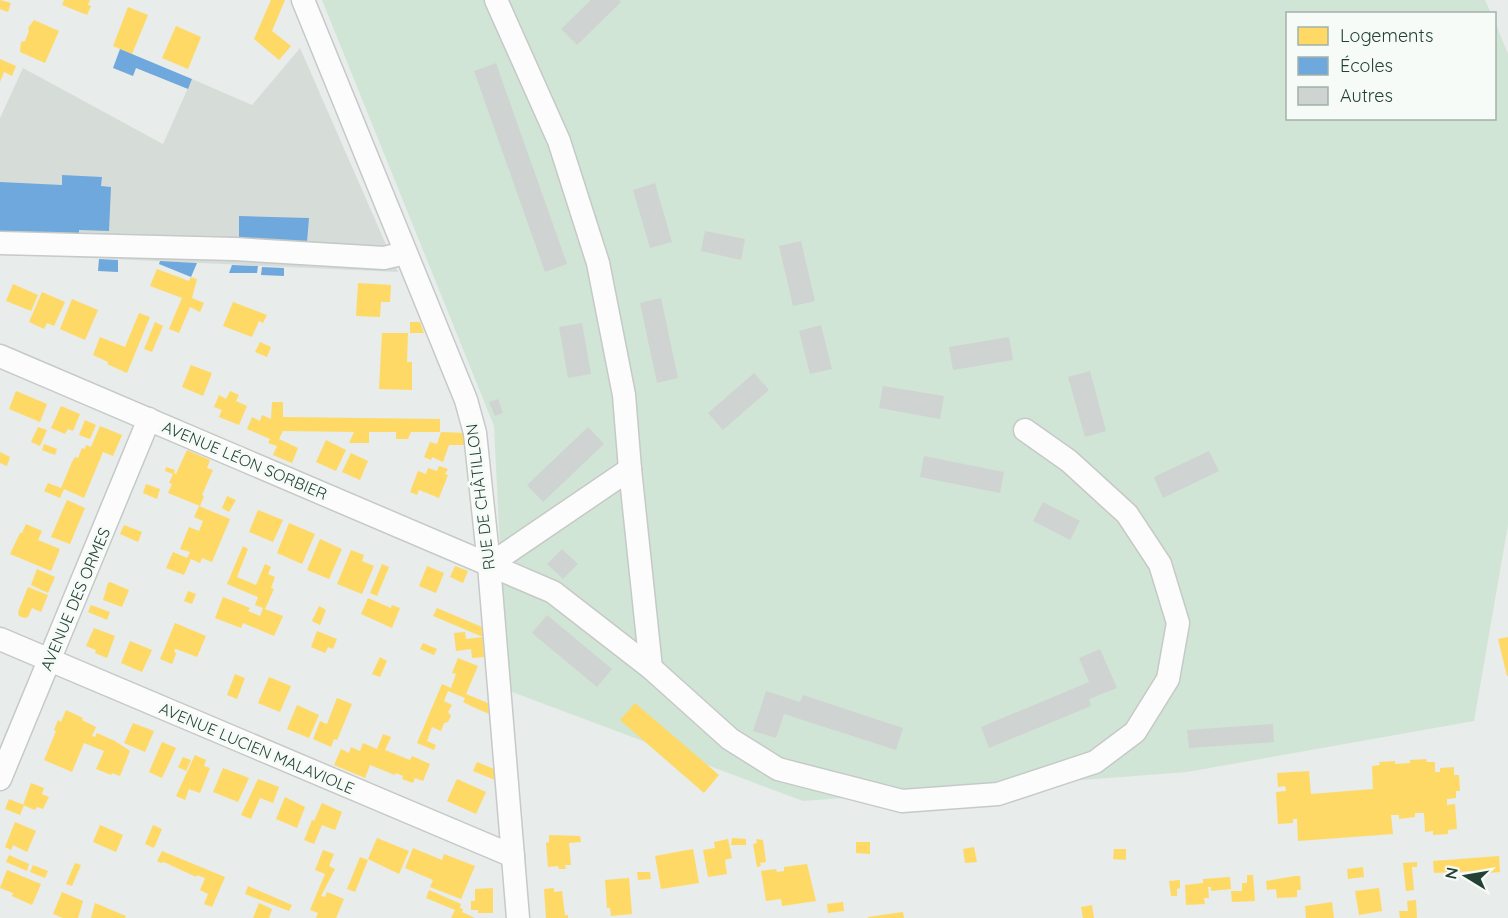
<svg xmlns="http://www.w3.org/2000/svg" width="1508" height="918" viewBox="0 0 1508 918" font-family="Quicksand,sans-serif">
<style>
.built{fill:#d6ddd9}
.green{fill:#d1e5d6}
.homes{fill:#ffd966}
.schools{fill:#6fa8dc}
.building{fill:#cfd3d1}
.lines{fill:none;stroke-linecap:round;stroke-linejoin:round}
.minor-casing{stroke:#c5c9c7;stroke-width:25}
.minor{stroke:#fcfcfc;stroke-width:22}
.labels{text-anchor:middle;stroke-width:6;stroke-linejoin:round;paint-order:stroke}
.street-label{font-size:16px;fill:#244136;stroke:#f6fbf8}
</style>
<rect width="100%" height="100%" fill="#e8ecea"/>
<polygon class="built" points="300,48 398,272 0,254 0,118 23,68 163,144 192,79 252,105"/>
<polygon class="green" points="322,0 1485,0 1491,13 1288,14 1288,118 1494,118 1495,22 1508,54 1508,525 1474,721 1187,772 803,801 507,690 494,426"/>
<g class="homes">
<polygon points="0,0 11,3 8,12 0,9"/>
<polygon points="64,0 90,0 88,5 91,6 87,15 62,5"/>
<polygon points="271,0 285,0 272,31 291,46 279,60 254,39"/>
<polygon points="128,7 148,15 132,54 113,46"/>
<polygon points="34,20 59,31 45,63 20,52 21,42 25,41 29,31 28,28"/>
<polygon points="176,26 201,37 188,69 162,58"/>
<polygon points="0,59 16,66 12,76 4,72 0,82"/>
<polygon points="157,269 189,281 191,277 197,279 192,298 204,303 200,312 190,307 179,333 169,329 182,298 150,286"/>
<polygon points="358,283 391,285 390,302 381,302 380,317 356,316"/>
<polygon points="13,284 38,295 31,311 6,301"/>
<polygon points="42,292 65,302 54,326 47,323 44,329 29,322"/>
<polygon points="72,299 98,310 85,340 60,329"/>
<polygon points="233,302 267,315 263,323 259,321 252,337 223,326"/>
<polygon points="139,313 150,317 127,373 107,364 108,362 93,355 100,337 125,347"/>
<polygon points="155,322 163,326 152,352 144,349"/>
<polygon points="410,322 420,322 424,333 410,333"/>
<polygon points="382,333 408,333 407,362 412,362 412,390 379,389"/>
<polygon points="260,342 271,347 267,357 255,352"/>
<polygon points="191,365 212,373 203,396 182,387"/>
<polygon points="16,391 47,404 40,422 9,409"/>
<polygon points="230,391 239,395 236,401 247,406 239,425 219,417 222,410 214,407 219,395 226,399"/>
<polygon points="272,402 283,402 283,417 440,419 440,432 411,432 408,439 396,439 396,432 369,432 369,443 349,443 354,432 283,431 279,439 298,448 292,463 273,455 277,446 268,443 270,439 247,429 252,417 260,421 262,415 271,419"/>
<polygon points="61,406 80,414 73,431 68,429 65,434 51,428"/>
<polygon points="85,420 96,425 90,439 79,435"/>
<polygon points="100,426 122,435 113,456 103,452 84,498 64,489 60,498 44,491 48,483 61,488 72,462 75,457 78,458 82,448 85,449 86,445 91,447"/>
<polygon points="38,427 47,430 40,446 31,442"/>
<polygon points="441,432 465,433 466,445 449,445 443,462 432,457 431,460 424,457 430,442 437,444"/>
<polygon points="326,440 346,450 336,471 316,462"/>
<polygon points="44,444 57,449 55,455 42,450"/>
<polygon points="187,450 210,460 207,468 213,470 202,495 204,496 200,506 168,493 172,484 169,483 173,474 165,471 166,467 175,470 174,473 176,474"/>
<polygon points="0,452 10,457 7,466 0,463"/>
<polygon points="351,453 368,461 360,480 342,472"/>
<polygon points="439,466 448,469 445,474 448,475 439,498 419,490 417,495 410,492 418,471 426,474 428,468 437,471"/>
<polygon points="146,484 160,489 157,499 143,493"/>
<polygon points="227,496 236,500 229,512 222,508"/>
<polygon points="67,500 85,508 70,544 51,537"/>
<polygon points="199,506 230,519 212,562 202,558 200,563 191,559 184,575 166,568 173,552 187,558 190,552 180,549 189,527 199,531 203,521 194,517"/>
<polygon points="258,510 283,520 273,542 249,532"/>
<polygon points="289,523 315,534 302,564 277,553"/>
<polygon points="26,524 42,531 38,540 60,549 51,571 10,554 20,533 22,533"/>
<polygon points="124,525 142,532 138,542 120,534"/>
<polygon points="320,539 342,549 329,579 307,570"/>
<polygon points="243,546 248,549 237,577 256,585 265,564 271,567 268,574 275,577 271,588 274,589 265,609 283,616 274,636 243,623 241,628 215,618 223,597 250,608 248,611 260,616 263,608 255,605 258,597 227,584"/>
<polygon points="351,550 364,555 362,561 374,566 362,594 337,584"/>
<polygon points="382,564 389,567 377,596 370,593"/>
<polygon points="427,566 444,573 436,593 419,586"/>
<polygon points="455,566 468,571 463,583 450,577"/>
<polygon points="37,569 55,577 48,593 31,585"/>
<polygon points="110,582 129,590 122,607 103,600 108,583"/>
<polygon points="28,587 48,595 41,612 32,608 28,617 24,618 19,616 18,612"/>
<polygon points="188,591 196,594 192,604 184,601"/>
<polygon points="368,598 391,608 392,605 400,608 392,628 361,614"/>
<polygon points="91,605 110,612 107,620 88,612"/>
<polygon points="319,606 326,610 320,625 312,621"/>
<polygon points="437,608 482,627 484,657 472,658 471,649 456,651 454,633 465,632 466,639 483,637 433,616"/>
<polygon points="175,623 206,636 197,657 176,649 174,650 176,654 172,664 160,659"/>
<polygon points="94,628 115,636 107,658 95,653 96,650 86,646"/>
<polygon points="317,631 337,639 333,649 328,647 325,653 311,647"/>
<polygon points="1508,637 1508,676 1507,676 1498,639"/>
<polygon points="130,641 152,650 142,672 121,663"/>
<polygon points="423,643 437,649 434,655 420,649"/>
<polygon points="380,657 387,661 380,677 372,674"/>
<polygon points="458,658 478,666 466,694 488,703 489,714 471,706 463,702 465,698 448,691 444,701 452,705 448,712 451,716 448,722 444,723 441,731 432,727 427,741 436,745 434,750 417,743 442,684 451,688 456,674 452,673"/>
<polygon points="235,674 245,678 237,699 227,695"/>
<polygon points="269,677 291,686 280,712 258,703"/>
<polygon points="337,698 352,704 337,740 334,739 331,747 313,739 320,721 327,724"/>
<polygon points="635,703 719,775 704,793 620,720"/>
<polygon points="297,705 319,715 309,738 287,729"/>
<polygon points="66,710 83,718 82,720 96,727 92,736 95,737 97,733 115,741 130,751 120,776 112,773 111,775 96,769 104,751 84,743 72,772 44,760 56,731 54,730 58,720 61,722"/>
<polygon points="133,723 154,731 145,752 124,743"/>
<polygon points="383,734 391,737 385,750 410,760 412,756 430,764 423,781 415,778 413,783 402,779 403,776 396,773 395,775 370,765 365,778 334,765 341,749 349,753 351,747 360,751 363,743 377,749"/>
<polygon points="162,742 176,748 162,778 149,772"/>
<polygon points="195,755 206,760 204,766 210,768 200,793 189,789 185,800 176,796"/>
<polygon points="183,757 191,760 186,771 178,767"/>
<polygon points="1426,759 1427,762 1435,762 1435,772 1440,772 1440,768 1454,767 1454,775 1459,775 1460,791 1456,791 1456,798 1447,799 1447,805 1455,804 1457,829 1448,830 1448,834 1433,835 1433,831 1425,832 1424,813 1415,813 1415,817 1399,819 1399,815 1391,815 1393,834 1298,841 1297,819 1293,819 1293,823 1278,824 1276,792 1286,791 1285,786 1278,787 1277,773 1309,771 1311,794 1373,789 1372,766 1380,765 1379,762 1395,761 1395,764 1410,763 1410,760"/>
<polygon points="477,762 494,769 495,780 473,771"/>
<polygon points="223,768 249,778 238,802 213,792"/>
<polygon points="258,779 279,787 273,803 260,798 251,819 241,815"/>
<polygon points="457,779 486,792 476,814 447,801"/>
<polygon points="31,783 44,788 42,794 49,797 43,809 37,807 35,810 23,805"/>
<polygon points="285,797 305,807 297,828 276,819"/>
<polygon points="9,799 24,805 20,815 5,809"/>
<polygon points="322,803 342,812 335,830 322,825 314,844 304,840 312,820 314,821"/>
<polygon points="15,822 36,831 27,852 13,845 11,850 5,847"/>
<polygon points="100,825 123,835 116,852 93,842"/>
<polygon points="153,825 162,829 154,848 145,844"/>
<polygon points="549,835 580,836 581,842 569,843 571,865 565,865 566,869 559,869 558,866 548,867 546,843 549,842"/>
<polygon points="377,838 409,851 399,874 368,859"/>
<polygon points="732,838 746,839 746,845 731,845"/>
<polygon points="728,839 732,858 725,860 727,874 708,877 703,850 715,848 714,842"/>
<polygon points="756,839 763,840 766,862 760,863 761,866 757,867 753,844 757,843"/>
<polygon points="856,842 870,842 870,854 856,853"/>
<polygon points="974,847 977,862 965,863 963,849"/>
<polygon points="413,848 442,860 444,854 475,866 461,899 430,887 433,880 405,868"/>
<polygon points="693,849 699,883 661,889 655,856"/>
<polygon points="1114,849 1126,849 1126,860 1113,859"/>
<polygon points="323,850 334,854 329,866 335,869 321,896 325,897 327,892 344,899 336,918 316,918 318,913 310,910 325,874 315,870"/>
<polygon points="162,851 225,877 212,907 204,904 208,894 200,890 205,878 197,875 196,877 164,862 161,863 157,861"/>
<polygon points="9,855 29,864 27,871 6,862"/>
<polygon points="1499,856 1500,872 1475,874 1474,871 1434,873 1433,861"/>
<polygon points="360,857 368,860 355,892 347,889"/>
<polygon points="1417,862 1417,867 1412,867 1414,890 1406,891 1403,863"/>
<polygon points="75,863 81,865 72,886 66,884"/>
<polygon points="807,864 816,901 782,906 781,899 766,901 761,871 776,869 777,872 784,871 784,867"/>
<polygon points="33,865 48,871 45,878 30,872"/>
<polygon points="1363,867 1364,877 1348,879 1347,869"/>
<polygon points="7,870 41,884 32,905 12,896 13,893 0,888"/>
<polygon points="637,872 650,872 651,879 638,880"/>
<polygon points="1247,875 1253,875 1255,901 1232,902 1231,891 1242,891 1242,883 1247,883"/>
<polygon points="1295,876 1300,876 1301,890 1297,890 1297,897 1277,898 1276,889 1267,890 1266,881"/>
<polygon points="1230,877 1231,889 1211,891 1211,887 1208,887 1209,898 1204,898 1205,904 1186,905 1185,885 1203,883 1203,879"/>
<polygon points="629,878 632,914 611,916 610,908 607,908 605,880"/>
<polygon points="1180,880 1180,888 1177,889 1177,896 1171,896 1169,881"/>
<polygon points="248,886 292,905 289,911 245,894"/>
<polygon points="493,888 493,913 478,913 478,910 471,910 471,901 475,901 475,889"/>
<polygon points="554,888 554,892 562,891 565,915 568,915 568,918 546,918 544,889"/>
<polygon points="1379,888 1382,911 1359,915 1355,891"/>
<polygon points="429,890 461,904 460,908 463,909 462,912 475,918 451,918 455,910 426,898"/>
<polygon points="62,892 83,901 78,918 63,918 53,914"/>
<polygon points="1416,900 1417,918 1400,918 1399,911 1408,911 1407,901"/>
<polygon points="843,902 844,911 828,913 827,904"/>
<polygon points="1332,902 1334,918 1306,918 1305,906"/>
<polygon points="95,903 126,916 125,918 91,918"/>
<polygon points="259,903 272,909 269,918 253,918"/>
<polygon points="1092,905 1094,918 1083,918 1081,907"/>
<polygon points="903,912 904,918 868,918 868,917"/>
</g>
<g class="schools">
<polygon points="120,49 192,79 188,89 136,68 133,76 113,68"/>
<polygon points="62,175 102,177 101,186 111,187 109,231 79,230 79,240 0,237 0,182 62,185"/>
<polygon points="239,216 309,218 307,242 239,240"/>
<polygon points="99,259 118,260 118,272 98,271"/>
<polygon points="160,261 197,263 191,277 159,264"/>
<polygon points="232,265 258,266 257,273 229,273"/>
<polygon points="262,267 284,268 284,276 261,275"/>
</g>
<g class="building">
<polygon points="591,0 619,0 621,2 577,45 561,29"/>
<polygon points="496,63 567,264 545,272 474,71"/>
<polygon points="655,183 672,242 650,248 633,190"/>
<polygon points="705,231 745,239 741,260 701,251"/>
<polygon points="801,241 815,301 793,306 779,246"/>
<polygon points="661,298 678,378 657,383 640,303"/>
<polygon points="582,323 591,374 568,378 559,327"/>
<polygon points="821,325 832,369 810,374 799,331"/>
<polygon points="1009,337 1013,360 953,370 949,347"/>
<polygon points="1090,371 1106,431 1085,437 1068,377"/>
<polygon points="754,373 769,390 723,430 708,413"/>
<polygon points="883,386 944,396 940,419 879,408"/>
<polygon points="498,399 503,413 495,416 489,402"/>
<polygon points="588,427 604,444 543,502 527,485"/>
<polygon points="1209,451 1219,471 1163,498 1154,477"/>
<polygon points="924,456 1004,472 1000,493 920,477"/>
<polygon points="1043,502 1080,521 1070,540 1033,521"/>
<polygon points="562,549 578,564 563,579 547,564"/>
<polygon points="547,615 612,669 597,687 532,633"/>
<polygon points="1100,649 1117,688 1089,699 1091,706 989,748 981,727 1089,682 1079,658"/>
<polygon points="766,691 800,702 803,695 903,728 896,750 784,714 776,738 753,731"/>
<polygon points="1273,724 1274,742 1189,748 1187,730"/>
</g>
<g class="lines">
<g class="minor-casing">
<g id="minor">
<polyline points="303,0 466,400 475,433 489,565 518,918"/>
<polyline points="496,0 559,141 598,263 624,395 630,469 651,668 730,739 778,769 902,801 998,794 1095,762 1135,732 1168,679 1178,623 1160,564 1127,514 1069,461 1025,430"/>
<polyline points="0,243 235,249 384,258 405,253"/>
<polyline points="0,356 553,592 651,668"/>
<polyline points="489,565 630,469"/>
<polyline points="0,639 513,856"/>
<polyline points="0,779 149,419"/>
</g>
</g>
<use href="#minor" class="minor"/>
</g>
<g class="labels">
<g class="street-label">
<text transform="translate(245 460) rotate(23)" y="6">AVENUE LÉON SORBIER</text>
<text transform="translate(480 497) rotate(-97)" y="6">RUE DE CHÂTILLON</text>
<text transform="translate(75 599) rotate(-67)" y="6">AVENUE DES ORMES</text>
<text transform="translate(257 748) rotate(23)" y="6">AVENUE LUCIEN MALAVIOLE</text>
</g>
</g>
<rect x="1286" y="12" width="210" height="108" fill="#f6fbf8" stroke="#a2b1aa" stroke-width="1.5"/>
<rect x="1298" y="27" width="30" height="18" fill="#ffd966" stroke="#a2b1aa" stroke-width="1.5"/>
<text x="1340" y="42" font-size="18" fill="#244136">Logements</text>
<rect x="1298" y="57" width="30" height="18" fill="#6fa8dc" stroke="#a2b1aa" stroke-width="1.5"/>
<text x="1340" y="72" font-size="18" fill="#244136">Écoles</text>
<rect x="1298" y="87" width="30" height="18" fill="#cfd3d1" stroke="#a2b1aa" stroke-width="1.5"/>
<text x="1340" y="102" font-size="18" fill="#244136">Autres</text>
<g transform="translate(1466 876) rotate(281)" stroke="#f6fbf8" stroke-width="4.5" paint-order="stroke">
<path d="M0-4.5L10 22L0 15L-10 22Z" fill="#244136"/>
<text y="-9" font-size="16" font-weight="bold" text-anchor="middle" fill="#244136">N</text>
</g>
</svg>
